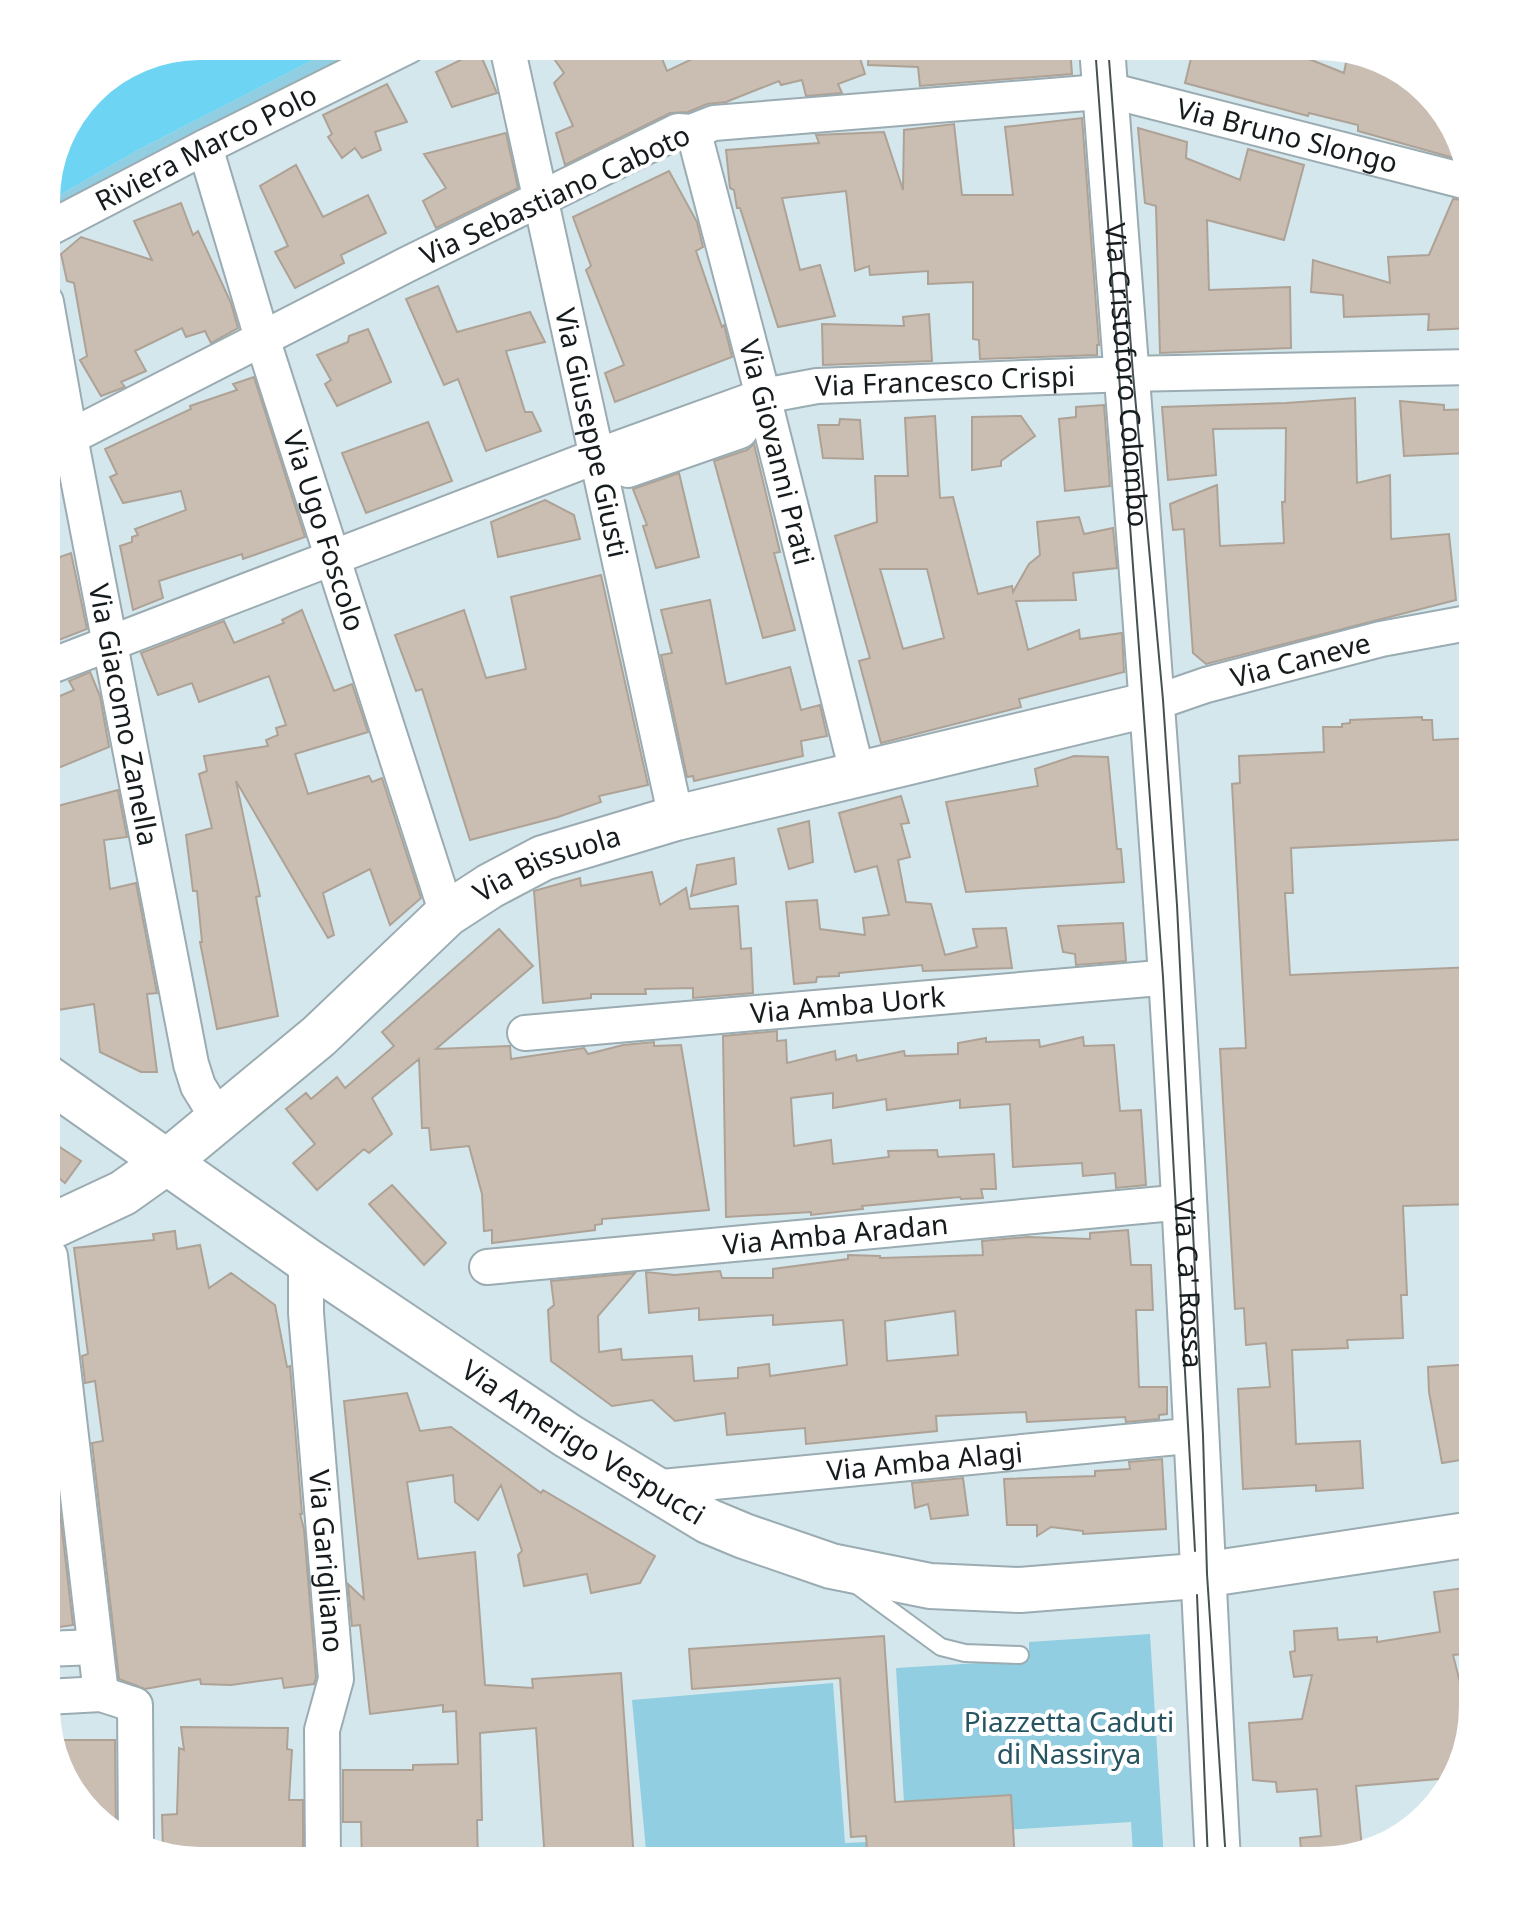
<svg xmlns="http://www.w3.org/2000/svg" width="1519" height="1907" font-family="'Noto Sans',sans-serif">
<style>
.green{fill:#92cee1}
.water{fill:#6dd5f3}
.building{fill:#cabeb2;stroke:#aea296;stroke-width:2;fill-rule:evenodd}
.lines{fill:none;stroke-linecap:round;stroke-linejoin:round}
.lane-casing{stroke:#9aacb2;stroke-width:20}
.street-casing{stroke:#9aacb2;stroke-width:38}
.secondary-casing{stroke:#9aacb2;stroke-width:48}
.lane{stroke:#fff;stroke-width:16}
.street{stroke:#fff;stroke-width:34}
.secondary{stroke:#fff;stroke-width:44}
.tram{stroke:#475154;stroke-width:2}
.labels{text-anchor:middle;stroke-width:8;stroke-linejoin:round;paint-order:stroke}
.street-label{font-size:28px;fill:#161c1e;stroke:#fff}
.park-label{font-size:28px;fill:#265461;stroke:#fff}
</style>
<rect width="100%" height="100%" fill="#d4e7ed"/>
<path class="green" d="M340,46H387L46,218V203L138,150Z
M1150,1634L1164,1861H1098V1856L1133,1854L1131,1822L906,1836L896,1668L1029,1660V1642Z
M833,1683L845,1843L867,1842L864,1861H647L632,1700Z"/>
<path class="water" d="M200,46H340L138,150L46,203V189L62,132L85,101L166,59Z"/>
<path class="building" d="M545,46H657L667,71L720,46H856L865,74L838,84L842,93L806,96L802,80L781,85L779,81L726,102L707,104L688,112L670,113L565,165L556,133L573,126L554,83L564,73Z
M869,46H1070L1072,74L920,86L918,67L868,65Z
M1194,46H1216L1250,56L1251,46H1306L1304,57L1344,73L1348,52L1396,66L1447,114L1461,160L1358,131V125L1309,113L1308,116L1185,83Z
M479,51L497,93L452,107L436,72Z
M387,84L407,122L375,132L381,150L362,158L355,148L342,158L328,137L332,134L323,115Z
M1082,118L1099,345H1097V355L980,359L979,340L973,339V282L928,284V271L870,275L869,266L855,271L846,191L782,198L800,270L820,265L835,316L778,327L740,208H737L734,190L730,188L726,150L819,143L816,135L884,132L903,190L904,130L954,124L962,195H1013L1005,127Z
M1138,128L1187,142L1186,158L1240,180L1248,149L1304,165L1284,240L1207,220L1209,290L1290,287L1291,348L1160,353L1156,206L1145,203Z
M506,133L518,188L436,228L423,201L446,188L424,154Z
M296,165L323,217L368,195L386,233L341,255L344,263L295,288L275,252L288,246L260,186Z
M669,171L697,222L703,247L696,251L722,327L724,325L732,357L615,402L605,373L624,365L586,270L591,266L573,217Z
M1453,199L1473,201V328L1428,330L1429,314L1344,317L1343,295L1311,292L1313,260L1390,283L1388,257L1429,255Z
M181,203L193,235L198,231L231,303L238,328L211,343L205,331L186,337L182,328L135,351L146,371L121,382L125,387L101,396L80,360L87,356L74,283L67,281L61,254L81,237L152,260L134,221Z
M438,286L457,332L530,312L545,342L506,351L525,412H532L541,431L486,451L458,379L444,385L406,299Z
M929,314L932,361L823,365L822,324L904,326L903,317Z
M368,329L391,382L337,406L325,384L331,380L317,355L348,342L349,336Z
M254,377L305,537L243,559L242,554L159,581L163,598L133,610L120,546L132,542V537L138,535L135,529L186,510L181,491L123,503L110,477L117,474L105,449L191,409L190,406L237,390L233,384Z
M1355,398L1357,483L1390,475L1391,539L1449,534L1456,600L1206,664L1193,653L1184,529L1173,530L1170,504L1217,485L1220,546L1284,543L1282,502H1285L1286,428L1213,429L1216,475L1168,480L1162,407L1286,403Z
M1400,401L1444,405V410L1473,409V432H1467L1469,453L1404,456Z
M1104,405L1110,486L1065,491L1059,419L1076,417V407Z
M935,416L940,498L953,497L978,594L1012,586L1013,592L1029,564L1040,555L1037,522L1079,517L1084,534L1113,528L1117,568L1073,573L1076,600L1016,601L1028,650L1079,630L1080,639L1122,633L1124,672L1019,699L1021,707L881,743L859,661L870,658L835,536L877,522L875,476H908L905,418ZM880,569H927L944,638L903,649Z
M1021,416L1035,436L1001,461V466L972,470V417Z
M840,419L860,420L863,459L823,458L818,425H839Z
M428,422L452,481L366,513L342,453Z
M754,444L780,552L774,553L795,630L763,638L714,461L747,450Z
M679,473L699,557L656,568L643,526L647,525L633,489Z
M545,500L574,515L580,539L498,557L491,522Z
M71,553L87,629L46,645V562Z
M601,575L648,785L599,796L601,802L558,817L470,840L422,689L416,691L395,635L464,610L486,678L526,669L511,597Z
M710,600L726,684L790,667L801,710L820,705L827,736L801,741L803,756L694,781L693,776L687,777L661,655L672,653L661,610Z
M302,610L334,691L352,684L368,732L295,754L308,794L369,776L372,782L382,778L421,898L390,925L370,869L323,893L334,935L328,938L236,781L260,896L256,897L278,1016L217,1029L200,942H202L197,891H193L186,835L212,828L199,774L207,771L204,756L268,746L266,740L278,735L276,728L286,725L269,676L199,702L192,683L158,695L141,653L224,621L234,643L284,623L282,620Z
M90,672L100,696L109,747L46,773V702L74,690L69,681Z
M1422,717V720H1432L1433,740L1473,738V839L1291,848L1293,893H1285L1290,975L1473,967V1204L1403,1206L1407,1295H1401L1403,1338L1347,1340L1348,1348L1292,1350L1296,1444L1360,1441L1363,1488L1316,1491V1485L1243,1489L1238,1389L1270,1387L1266,1343L1246,1345L1244,1308L1235,1309L1220,1049L1246,1048L1232,784L1240,783L1239,756L1324,752L1323,727H1342V724L1350,723V720Z
M1074,756L1108,757L1117,849H1121L1124,882L966,892L946,802L1038,786L1035,769Z
M118,790L127,837L104,840L110,889L136,883L157,993L147,994L157,1072H141L100,1052L94,1004L58,1010L55,996L46,998V915L50,913L46,886V809Z
M901,796L909,823L901,824L910,857L898,860L906,902L931,904L945,955L977,947L973,929L1006,928L1012,968L923,971L922,965L839,973V976L817,977L816,982L794,984L786,902L817,900L820,929L865,935L863,918L889,915L877,866L855,872L839,813Z
M809,821L813,862L789,869L778,829Z
M734,858L736,884L691,896L697,865Z
M652,872L660,905L686,888L690,909L738,906L741,949L751,948L753,993L693,998V988L645,989L646,994H591V998L543,1003L534,891L580,878L581,886Z
M1123,923L1126,961L1076,965L1075,954L1063,952L1058,926Z
M499,929L533,966L436,1049L510,1046L511,1059L584,1048L588,1054L623,1045L654,1042V1046L681,1045L709,1210L602,1219V1224L595,1225V1230L492,1243V1230L484,1231L482,1194L469,1146L431,1150L429,1128H422L419,1059L372,1098L392,1134L369,1153L364,1149L317,1190L293,1163L315,1144L286,1109L306,1093L311,1099L337,1077L345,1088L394,1046L382,1032Z
M777,1031V1041L786,1040L787,1063L835,1051L836,1060L856,1055L857,1061L904,1051L905,1056L958,1054V1043L986,1038V1042L1039,1040L1040,1047L1083,1037L1084,1046L1114,1045L1120,1111L1141,1110L1146,1185L1116,1188L1115,1173L1083,1176L1082,1163L1013,1167L1010,1104L960,1108V1100L887,1110L886,1099L833,1108V1093L791,1098L794,1146L831,1140L833,1164L889,1157L888,1151L937,1150L938,1157L994,1154L996,1189H981L983,1198L961,1199L960,1197L862,1206L863,1209L811,1215V1212L726,1217L723,1036Z
M46,1138L81,1161L65,1183L60,1179L46,1186Z
M392,1185L446,1243L424,1265L369,1204Z
M1128,1230L1131,1265H1151L1153,1310H1136L1139,1387H1167V1414L1159,1415V1419L1126,1422L1125,1417L1027,1422L1026,1412L936,1416L937,1431L806,1444L805,1428L727,1435L725,1413L675,1421L652,1400L612,1406L551,1361L548,1310L554,1305L551,1281L635,1273L598,1316L599,1352L621,1349L622,1360L692,1356L694,1381L738,1378V1368L769,1364L770,1376L847,1365L843,1320L773,1325V1315L699,1320V1308L649,1313L646,1272L675,1275L720,1271L722,1278H773V1269L848,1259V1255L880,1256V1258L983,1255L982,1241L1027,1237L1090,1239V1233ZM955,1311L958,1355L887,1361L885,1321Z
M175,1231L177,1249L200,1245L209,1288L231,1273L275,1305L287,1367L290,1366L302,1514H300L304,1529L316,1677L314,1684L284,1688L282,1678L231,1685L201,1684L200,1679L145,1689L119,1679L92,1443L103,1441L95,1381L85,1383L82,1356L88,1354L74,1248L154,1240L153,1234Z
M1473,1364V1458L1442,1463L1429,1392L1428,1367Z
M407,1393L420,1431L451,1427L541,1493L543,1490L655,1556L640,1583L591,1593L587,1574L524,1586L518,1555L522,1551L501,1485L478,1520L455,1502L453,1475L407,1482L418,1559L475,1552L485,1685L533,1688L532,1679L621,1673L634,1861H545L536,1728L480,1733L482,1820H477L478,1861H362L361,1822H343V1770H413V1765L458,1764L456,1711L443,1712V1705L370,1714L360,1625L352,1626L348,1584L364,1599L344,1401Z
M53,1451L73,1625L46,1629V1453Z
M1162,1459L1166,1529L1083,1534V1531L1051,1527L1037,1536V1525H1007L1004,1479L1095,1476V1471L1130,1469L1129,1462Z
M963,1478L968,1515L931,1519L928,1504L915,1508L912,1483Z
M1473,1587V1653L1453,1655L1466,1706L1473,1705V1708L1458,1765L1449,1766L1450,1778L1356,1786L1362,1848L1320,1861H1302L1300,1838L1321,1836L1317,1789L1277,1792L1276,1782L1253,1780L1249,1723L1302,1719L1312,1675L1294,1677L1290,1652L1295,1651L1294,1631L1337,1628L1338,1640L1377,1637V1642L1440,1632L1434,1592Z
M884,1636L895,1802L1011,1795L1015,1861H868L866,1836L851,1837L840,1678L692,1689L689,1649Z
M181,1727L288,1728L287,1749L292,1750L289,1800H303V1861H199L163,1852L162,1815L177,1814L179,1748L184,1750Z
M56,1740H115L116,1831L72,1793Z"/>
<g class="lines">
<defs>
<path id="lane" d="M855,1584L941,1647L965,1653L1020,1655"/>
<g id="street">
<path id="s1" d="M507,46L676,818"/>
<path id="s2" d="M691,132L695,137L763,396L858,776"/>
<path id="s3" d="M205,147L262,338L447,914"/>
<path id="s4" d="M46,230L205,147L408,46"/>
<path id="s5" d="M46,302L70,437L191,1064L198,1086L219,1120"/>
<path id="s6" d="M46,446L70,437L406,265L678,131L691,132L714,123L1112,91L1468,182"/>
<path d="M597,456L628,470L740,431L763,396"/>
<path id="s7" d="M46,668L597,456L763,396L817,386L1127,374L1473,367"/>
<path id="s8" d="M1151,704L1206,685L1381,639L1473,622"/>
<path id="s9" d="M525,1033L1171,977"/>
<path d="M50,1256L101,1694"/>
<path id="s10" d="M306,1260V1313L336,1679L322,1730L323,1861"/>
<path id="s11" d="M487,1267L1184,1202"/>
<path id="s12" d="M652,1488L1198,1435"/>
<path d="M46,1649L95,1647"/>
<path d="M46,1697L101,1694L135,1705L136,1846"/>
</g>
<g id="secondary">
<path id="s13" d="M1102,46C1124,356 1151,666 1171,976C1190,1271 1202,1566 1218,1861"/>
<path id="s14" d="M46,1077L306,1260L568,1436L708,1521L744,1536L831,1566L930,1586L1020,1590L1196,1576L1473,1534"/>
<path id="s15" d="M46,1229L123,1193L168,1161L319,1036L447,914L490,886L543,858L676,818L1151,704"/>
</g>
</defs>
<use href="#lane" class="lane-casing"/>
<use href="#street" class="street-casing"/>
<use href="#secondary" class="secondary-casing"/>
<use href="#lane" class="lane"/>
<use href="#street" class="street"/>
<use href="#secondary" class="secondary"/>
<path class="tram" d="M1095,46L1163,977L1195,1551
M1108,46L1133,374L1163,700L1177,905L1203,1435L1207,1574L1226,1861
M1197,1595L1208,1861"/>
</g>
<g class="labels">
<g class="street-label">
<text dy="10" stroke="none"><textPath href="#s6" startOffset="1324">Via Bruno Slongo</textPath></text>
<text dy="10" stroke="none"><textPath href="#s4" startOffset="180">Riviera Marco Polo</textPath></text>
<text transform="translate(555 195) rotate(-25)" y="10">Via Sebastiano Caboto</text>
<text dy="10" stroke="none"><textPath href="#s13" startOffset="330">Via Cristoforo Colombo</textPath></text>
<text dy="10" stroke="none"><textPath href="#s7" startOffset="950">Via Francesco Crispi</textPath></text>
<text dy="10" stroke="none"><textPath href="#s1" startOffset="396">Via Giuseppe Giusti</textPath></text>
<text dy="10" stroke="none"><textPath href="#s2" startOffset="332">Via Giovanni Prati</textPath></text>
<text dy="10" stroke="none"><textPath href="#s3" startOffset="402">Via Ugo Foscolo</textPath></text>
<text dy="10" stroke="none"><textPath href="#s8" startOffset="156">Via Caneve</textPath></text>
<text dy="10" stroke="none"><textPath href="#s5" startOffset="420">Via Giacomo Zanella</textPath></text>
<text dy="10" stroke="none"><textPath href="#s15" startOffset="626">Via Bissuola</textPath></text>
<text dy="10" stroke="none"><textPath href="#s9" startOffset="324">Via Amba Uork</textPath></text>
<text dy="10" stroke="none"><textPath href="#s11" startOffset="350">Via Amba Aradan</textPath></text>
<text dy="10" stroke="none"><textPath href="#s13" startOffset="1240">Via Ca' Rossa</textPath></text>
<text dy="10" stroke="none"><textPath href="#s14" startOffset="650">Via Amerigo Vespucci</textPath></text>
<text dy="10" stroke="none"><textPath href="#s12" startOffset="274">Via Amba Alagi</textPath></text>
<text dy="10" stroke="none"><textPath href="#s10" startOffset="302">Via Garigliano</textPath></text>
</g>
<g class="park-label">
<text x="1069" y="1732">Piazzetta Caduti<tspan x="1069" dy="32">di Nassirya</tspan></text>
</g>
</g>
<path d="M0 0H1519V1907H0ZM200 60H1319A140 140 0 0 1 1459 200V1707A140 140 0 0 1 1319 1847H200A140 140 0 0 1 60 1707V200A140 140 0 0 1 200 60Z" fill="#fff" fill-rule="evenodd"/>
</svg>
